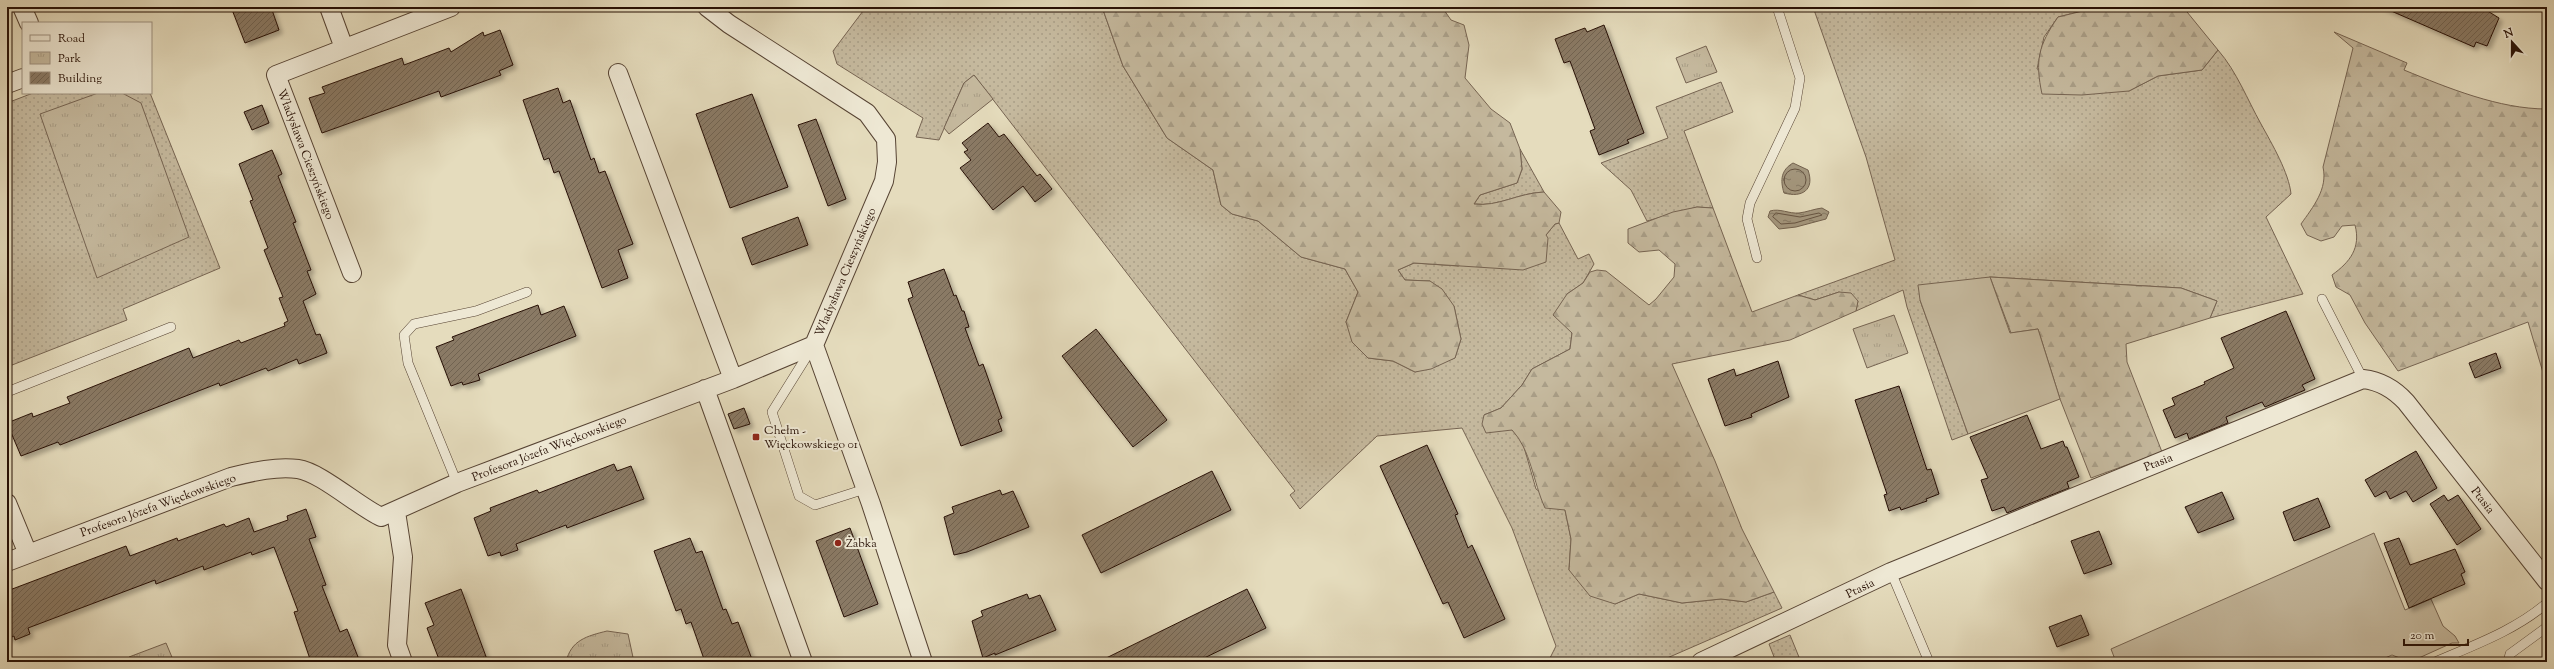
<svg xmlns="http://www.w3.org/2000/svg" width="2554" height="669" font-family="'Sorts Mill Goudy',serif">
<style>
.grass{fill:url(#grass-dots);stroke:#766452}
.forest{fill:url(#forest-firs);stroke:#766452}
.park{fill:url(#park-tufts);stroke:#766452}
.garden{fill:#c5b99e;stroke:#766452}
.water{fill:url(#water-ripples);stroke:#72614e}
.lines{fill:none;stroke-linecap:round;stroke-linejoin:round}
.shore{stroke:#665442;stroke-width:1}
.building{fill:url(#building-hatch);stroke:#271005;filter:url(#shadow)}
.lane-casing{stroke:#564333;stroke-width:10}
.street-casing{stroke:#564333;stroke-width:20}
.lane{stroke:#eee8d4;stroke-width:9}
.street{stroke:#eee8d4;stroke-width:18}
.poi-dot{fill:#8f2418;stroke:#eee8d4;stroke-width:1.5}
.labels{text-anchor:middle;stroke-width:4;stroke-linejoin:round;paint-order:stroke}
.street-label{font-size:12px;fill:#271005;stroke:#eee8d4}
.poi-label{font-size:12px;fill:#271005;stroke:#eee8d4;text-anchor:start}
</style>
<defs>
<pattern id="grass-dots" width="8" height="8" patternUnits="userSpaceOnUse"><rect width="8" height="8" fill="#c5b99e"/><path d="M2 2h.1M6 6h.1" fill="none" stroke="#a99e87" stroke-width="1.8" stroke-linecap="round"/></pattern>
<pattern id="forest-firs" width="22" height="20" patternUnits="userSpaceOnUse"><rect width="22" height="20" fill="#c5b99e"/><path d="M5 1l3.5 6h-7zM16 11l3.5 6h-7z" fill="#a99e87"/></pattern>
<pattern id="park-tufts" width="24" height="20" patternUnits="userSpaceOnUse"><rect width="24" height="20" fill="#c5b99e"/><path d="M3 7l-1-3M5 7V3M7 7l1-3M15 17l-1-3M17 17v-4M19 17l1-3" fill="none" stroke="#a99e87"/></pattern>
<pattern id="water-ripples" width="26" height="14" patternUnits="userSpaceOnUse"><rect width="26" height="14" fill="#a4977e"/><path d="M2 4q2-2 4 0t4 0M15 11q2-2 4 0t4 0" fill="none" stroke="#867a65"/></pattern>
<pattern id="building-hatch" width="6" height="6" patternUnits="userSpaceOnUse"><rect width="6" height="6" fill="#8a7a65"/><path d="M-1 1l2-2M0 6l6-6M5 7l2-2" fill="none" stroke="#716351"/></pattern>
<filter id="shadow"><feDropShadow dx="3.5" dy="3.5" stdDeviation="2" flood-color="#0004"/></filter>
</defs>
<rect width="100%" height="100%" fill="#e5dcbd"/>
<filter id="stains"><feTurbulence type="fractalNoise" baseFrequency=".005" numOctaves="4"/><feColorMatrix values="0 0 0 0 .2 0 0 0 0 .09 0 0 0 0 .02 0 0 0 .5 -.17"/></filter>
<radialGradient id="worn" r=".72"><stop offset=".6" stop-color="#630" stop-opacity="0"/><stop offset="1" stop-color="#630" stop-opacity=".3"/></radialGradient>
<path class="grass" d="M866,7H1102L1123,66L1167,138L1213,170L1221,205L1232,214L1258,221L1301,257L1345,269L1358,292L1346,322L1368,358L1393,361L1415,372L1455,358L1461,339L1454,306L1430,281L1405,280L1398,270L1414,263L1458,266L1546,235L1555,224L1559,223L1578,259L1589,254L1594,264L1583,283L1567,294L1572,333L1570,349L1532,369L1522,385L1501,408L1484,415L1512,430L1522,440L1536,489L1565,510L1571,539L1569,570L1615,604L1639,594L1682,603L1721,599L1746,602L1774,592L1782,608L1658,662H1548L1556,646L1512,528L1462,428L1377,436L1300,509L1290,495L1295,491L974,75L964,83L939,140L916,137L923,118L837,64L833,51Z
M1813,7H2099L2058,17L2044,37L2037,69L2129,91L2158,76L2202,70L2218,50C2237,72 2247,99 2261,124C2272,144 2289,173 2291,194L2266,217L2303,294L2210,318L2217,301L2181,288L1990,277L1920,300L1968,434L1952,440L1907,307L1903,290L1856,311L1858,301L1839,292L1815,300L1798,295L1895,260L1866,157Z
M1721,82L1733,112L1684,131L1713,208L1697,207L1647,221L1631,190L1601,163L1668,138L1656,107Z
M33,93H150L220,268L123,309L127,320L7,367V103Z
M1520,149L1544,192C1517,193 1500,207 1474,204L1480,195L1517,183L1522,169Z
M1790,635L1801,662H1776L1769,644Z"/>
<path class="forest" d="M1102,7H1442L1451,20L1464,25L1469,45L1465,78L1491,109L1510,123L1520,149L1522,169L1517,183L1480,195L1474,204C1498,207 1518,193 1544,192L1561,212L1559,223L1555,224L1546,235L1548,238L1546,262L1523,270L1414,263L1398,270L1405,280L1430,281L1442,289L1454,306L1461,339L1455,358L1431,369L1415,372L1393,361L1368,358L1352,342L1346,322L1358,292L1345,269L1301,257L1258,221L1232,214L1221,205L1213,170L1167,138L1123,66Z
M2099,7H2183L2218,50L2202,70L2158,76L2129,91L2082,95L2042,94C2035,61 2038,46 2058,17Z
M2334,32L2407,63L2404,70C2448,88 2499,109 2547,109V386L2528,322L2398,371L2365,323L2350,295L2336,287L2332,275C2350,262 2361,248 2355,225L2342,226L2334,237L2321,241L2307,235L2301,224C2313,207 2328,189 2323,167L2353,48Z
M1697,207L1713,208L1752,312L1798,295L1815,300L1839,292L1851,293L1858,301L1856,311L1790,340L1672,364L1715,461L1742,529L1774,592L1746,602L1721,599L1682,603L1639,594L1615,604L1590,596L1569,570L1571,539L1565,510L1545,508C1533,482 1531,450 1512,430L1486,433L1482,424L1484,415L1501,408L1522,385L1532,369L1570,349L1572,333L1553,315L1567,294L1583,283L1590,272L1597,270L1606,271L1649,305L1656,299L1674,277L1675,264L1659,250L1639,252L1628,243V229L1673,212Z
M1990,277L2181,288L2217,301L2210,318L2126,344L2127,362L2162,452L2091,478L2060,399L2038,329L2011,333Z"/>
<path class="park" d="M1706,46L1717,72L1686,83L1676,58Z
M974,75L993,99L949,134L944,128L964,83Z
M98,93H122L141,103L189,237L97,278L40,114Z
M1894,315L1908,353L1867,368L1853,329Z
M607,631L628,634L634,662H566C571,640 587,636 607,631Z
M166,643L174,662H131L129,657Z"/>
<path class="garden" d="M1990,277L2010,333L2038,329L2060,399L1968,434L1920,300L1918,285Z
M2374,533L2405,610L2431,599L2443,626L2455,636L2459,643H2452L2410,662L2392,655L2376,662H2116L2111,649Z"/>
<path class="water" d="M1793,163L1808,170C1815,190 1802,198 1784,193C1780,180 1781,170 1793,163Z
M1822,208L1829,212L1826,219L1796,227L1779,229L1768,217L1770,211C1780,208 1789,214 1799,213C1807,212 1814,209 1822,208Z"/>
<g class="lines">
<path class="shore" d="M1784 180a11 11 0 1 1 22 0a11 11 0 1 1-22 0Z
M1776,213L1800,217L1819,213L1822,215L1795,223L1781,224L1773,217Z"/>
</g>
<path class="building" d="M231,7H271L279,30L245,43Z
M2382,7H2481L2499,18L2487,46L2476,42L2474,47Z
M1604,25L1644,133L1627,140L1629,143L1599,155L1590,131L1595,129L1570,61L1564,63L1555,39L1585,28L1587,32Z
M500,30L513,65L499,71L501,75L441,97L439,91L322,133L309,98L325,93L322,87L402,58L404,65L449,48L451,52L483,32L484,36Z
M558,88L563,103L570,100L591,160L594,158L599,173L605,171L633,244L618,250L628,278L602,288L559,171L554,173L549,158L544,160L523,100Z
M752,94L788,187L730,208L696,114Z
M262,105L269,123L252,130L244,112Z
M816,119L846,199L828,206L798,125Z
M988,123L999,137L1004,134L1037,176L1040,174L1052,189L1035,202L1023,186L993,210L960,168L971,160L964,152L968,150L962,143Z
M272,150L282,174L278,176L296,222L293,223L311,270L307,271L316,294L303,301L316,335L320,334L327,353L299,364L297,359L268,371L266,368L220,386L219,383L60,445L58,442L21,456L7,423L32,413L33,417L70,403L67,397L189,348L193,358L239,340L241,343L285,326L284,323L288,321L279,298L283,297L264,250L268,248L250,201L253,200L239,164Z
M798,217L808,245L752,265L742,238Z
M944,269L954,296L956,295L962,311H964L969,327L965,328L979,366L983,364L1002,418L998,420L1002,431L961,446L908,299L913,297L908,282Z
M538,305L541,315L564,306L576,336L478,374L480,380L463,385L462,382L451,386L436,347L454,340L452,337Z
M2286,311L2315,379L2302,385L2305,390L2265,407L2262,402L2226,417L2228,423L2189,439L2187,433L2175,438L2163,410L2175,405L2172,398L2205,384L2204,382L2234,368L2221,338Z
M1096,329L1167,420L1133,447L1062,356Z
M2496,353L2501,368L2475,378L2469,363Z
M1778,361L1789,397L1751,414L1752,417L1725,426L1708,379L1734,369L1736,376Z
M1899,386L1927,470L1931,469L1939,494L1926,499L1927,501L1901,510L1900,507L1889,511L1884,495L1887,494L1855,400Z
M744,408L750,424L734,429L728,414Z
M2027,415L2041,449L2063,441L2065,447H2067L2079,477L2067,482L2069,488L2026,505L2007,513L2004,507L1992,511L1981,480L1988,478L1970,437Z
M1427,445L1458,514L1455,515L1468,548L1472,545L1505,619L1464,638L1448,602L1443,604L1380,466Z
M2416,451L2437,488L2413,502L2406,491L2390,499L2386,491L2375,497L2365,480Z
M614,464L617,471L631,466L644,499L567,528L566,525L516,544L518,550L501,556L500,552L488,556L474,518L491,511L490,508L537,490L539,493Z
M1212,471L1231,510L1101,573L1082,535Z
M1000,490L1002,495L1013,491L1029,527L967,552L954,555L944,517L954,513L952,507Z
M2222,492L2234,519L2198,533L2185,507Z
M2444,495L2448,501L2458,495L2481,529L2457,545L2430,504Z
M2318,498L2330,527L2294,541L2283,512Z
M306,509L316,537L309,539L326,585L322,586L340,632L347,629L358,657L344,662H311L294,612L298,611L274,547L252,555L251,552L204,570L203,566L156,584L155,580L28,628L30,634L15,640L14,636L7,639V591L126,546L130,556L177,538L178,541L224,524L226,527L249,518L254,532L288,520L287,516Z
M850,528L878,604L844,617L816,541Z
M2099,531L2112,564L2084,574L2071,541Z
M690,538L696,553L702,551L723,610L726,609L732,624L738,622L753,662H705L691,622L686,624L681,609L676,611L654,551Z
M2399,538L2410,565L2455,549L2465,572L2461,574L2465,584L2409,608L2384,543Z
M461,589L488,662H440L427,628L434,625L425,603Z
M1247,589L1266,628L1196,662H1098Z
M1027,594L1029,599L1040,595L1056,630L995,655V653L983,658L972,621L983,616L981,611Z
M2081,615L2089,635L2057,647L2049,627Z"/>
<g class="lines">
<defs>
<path id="lane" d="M1757,258L1747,219L1750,203L1795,108L1800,78L1777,7
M2322,299L2363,379
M812,348L772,412L799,496L815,505L865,489
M7,392L171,327
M457,483L408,363L404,335L414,324L476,311L527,292
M1891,572L1929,662
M2435,662C2474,645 2514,631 2547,603
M2508,662L2510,654L2547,627"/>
<path id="street" d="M22,7L29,23
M329,7L344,48
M707,7L729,24L867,113L886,139L887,162L884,181L814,345L871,504L923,662
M618,73L733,379
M7,84L23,78
M352,273L276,75L451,7
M705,389L803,662
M7,503L28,554
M396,512L403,557L397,645L403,662
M7,562L231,477C252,472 276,466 298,469C320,472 358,506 381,517L457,483L733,379L814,345
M1701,662L1891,572L2363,379C2381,381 2394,389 2406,402L2547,581"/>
</defs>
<use href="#lane" class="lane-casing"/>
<use href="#street" class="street-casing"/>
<use href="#lane" class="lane"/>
<use href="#street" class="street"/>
</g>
<g class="poi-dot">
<rect x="752" y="433" width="8" height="8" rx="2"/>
<circle cx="838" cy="543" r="4"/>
</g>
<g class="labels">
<g class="street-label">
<text transform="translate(306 154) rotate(69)" y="4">Władysława Cieszyńskiego</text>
<text transform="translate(845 272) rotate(-67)" y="4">Władysława Cieszyńskiego</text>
<text transform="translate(549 448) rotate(-21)" y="4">Profesora Józefa Więckowskiego</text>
<text transform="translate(2158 462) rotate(-22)" y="4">Ptasia</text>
<text transform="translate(2483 500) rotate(52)" y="4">Ptasia</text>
<text transform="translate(158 505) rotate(-20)" y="4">Profesora Józefa Więckowskiego</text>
<text transform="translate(1860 588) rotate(-26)" y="4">Ptasia</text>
</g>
<g class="poi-label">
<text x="764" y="434">Chełm -<tspan x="764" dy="14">Więckowskiego 01</tspan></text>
<text x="846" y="547">Żabka</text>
</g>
</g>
<rect width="2554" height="669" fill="none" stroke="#e5dcbd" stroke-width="24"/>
<rect x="8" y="8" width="2538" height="653" fill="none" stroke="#271005" stroke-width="2"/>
<rect x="12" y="12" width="2530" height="645" fill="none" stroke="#271005"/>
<rect x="22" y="22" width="130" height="72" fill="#eee8d4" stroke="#9e9281"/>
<rect x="30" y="35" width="20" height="6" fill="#eee8d4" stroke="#9e9281"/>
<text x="58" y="42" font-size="12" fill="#271005">Road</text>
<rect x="30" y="52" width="20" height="12" fill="url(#park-tufts)" stroke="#9e9281"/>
<text x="58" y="62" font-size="12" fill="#271005">Park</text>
<rect x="30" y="72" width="20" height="12" fill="url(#building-hatch)" stroke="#9e9281"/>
<text x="58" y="82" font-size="12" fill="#271005">Building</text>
<g transform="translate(2512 42) rotate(339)" stroke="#eee8d4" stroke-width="3" paint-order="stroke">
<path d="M0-3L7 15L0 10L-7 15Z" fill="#271005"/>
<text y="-6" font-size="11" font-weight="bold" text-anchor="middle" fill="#271005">N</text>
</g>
<path d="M2404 639v6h64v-6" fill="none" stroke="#271005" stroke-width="2"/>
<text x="2410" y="639" font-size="12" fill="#271005" stroke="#eee8d4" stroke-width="3" paint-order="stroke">20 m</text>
<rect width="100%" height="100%" filter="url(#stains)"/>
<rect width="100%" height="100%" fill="url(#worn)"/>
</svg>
